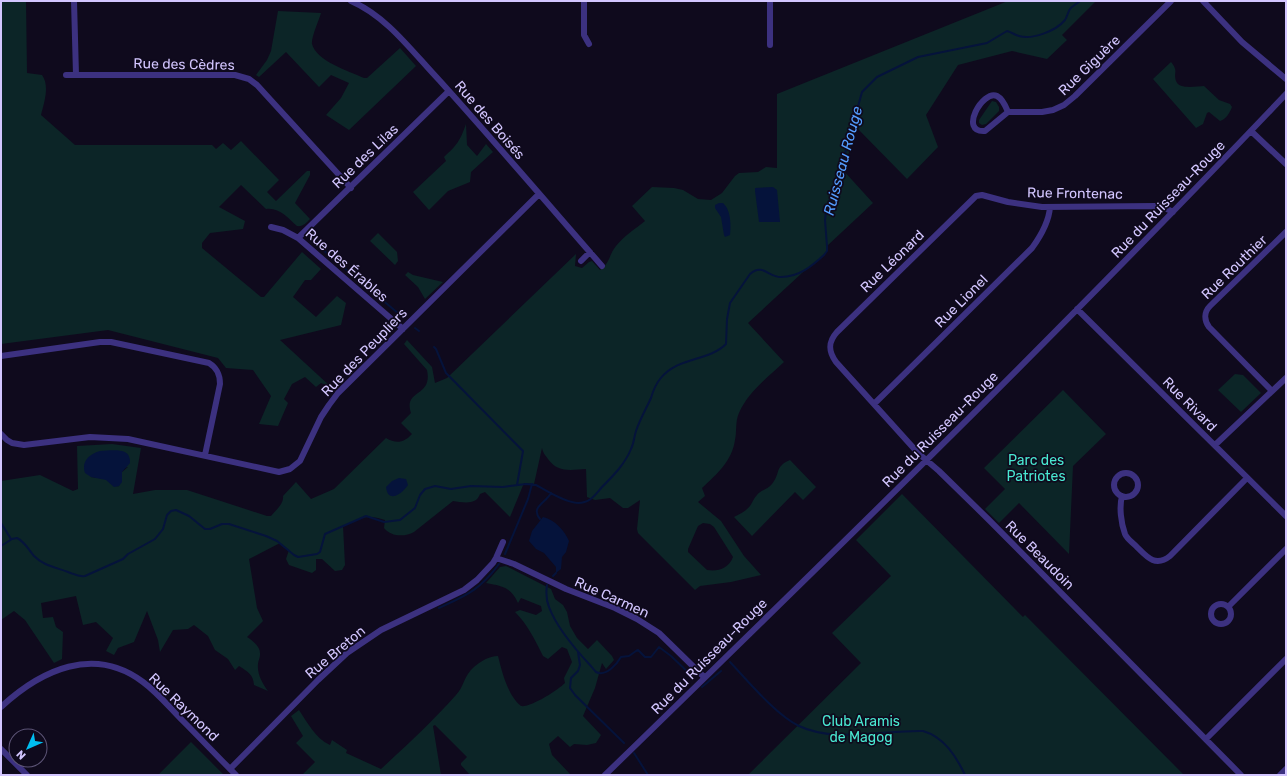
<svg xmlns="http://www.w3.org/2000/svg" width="1287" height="776" font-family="Rubik,sans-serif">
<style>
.green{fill:#0c2527;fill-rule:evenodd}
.water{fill:#05133b}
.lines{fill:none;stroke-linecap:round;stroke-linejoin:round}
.stream{stroke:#05133b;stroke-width:2}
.minor{stroke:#3c3180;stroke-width:6}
.labels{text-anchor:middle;stroke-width:3.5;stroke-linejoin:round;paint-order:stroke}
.street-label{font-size:14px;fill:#d3c6ff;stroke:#0f0a1d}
.park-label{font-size:14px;fill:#49e8d1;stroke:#0f0a1d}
.water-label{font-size:15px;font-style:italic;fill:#549dff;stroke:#0f0a1d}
</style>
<rect width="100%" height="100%" fill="#0f0a1d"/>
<path class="green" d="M1,1H26L27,73L42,75C50,86 44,103 41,115L75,145H212L216,149L223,143L231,150L241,141L279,180L267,192L276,201L307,171H310V175L295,203L310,219C306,223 303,227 297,226C288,218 279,207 266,209L241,185L219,207L245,221L243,229L210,233L202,243V248L261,297H264L302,252L321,269L311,280H305L293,297L316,317L337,296L346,303L341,325L280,340L331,387L321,383L316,387L305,377L292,384L284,399L288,403L278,426L259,424L271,396L253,370L226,368L218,358L108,330L1,344Z
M1008,1H1096L1062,35L1067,40L1047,59L1012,51L958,65L926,115L938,147L907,179L857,128L843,170L873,203L827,246V251L824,255L802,273L748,323L784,362C768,377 748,392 739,413C735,421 737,432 735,440C732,461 717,474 702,488L705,496L698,502L721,521L744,556L761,575L731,582L700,586L695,590L638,533L637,529L640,500L628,508H623L610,498L595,500L587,497L586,469C570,470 558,473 548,459C545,455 543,453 542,448L534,484L524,483L510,517L485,492L480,494C476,506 462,502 453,501L414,532C405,537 391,537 384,528L385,520C366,513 360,519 343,526L345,565L342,570L335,571L322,559H316V570L312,573L289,565L286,559L289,550L280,543L249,559L257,608L263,621L247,637C253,641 261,647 260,655C260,658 258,661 258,664C257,674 262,683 268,691L254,685C253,674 248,672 239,666L235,670L228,659L215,650L208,636L194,625L188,629L173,630L160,652L158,640L147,611L134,642L118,648L114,655L106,651L113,638L96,622L83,625L76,596L41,603L43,618L53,617L56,627L63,632L62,659L54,663L25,620L14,611L1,620V481L40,475L73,491L78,489L77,446L112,444L141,448L133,494L155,490H187L267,516H271C276,510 284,504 283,496L296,482L311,499L334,489L386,438C396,444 404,443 412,434L401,423L411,413C403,389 433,398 427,370L404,344L407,340L432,367L435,383L447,378L576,254L575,266L582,268L589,262L592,261L600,270C611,262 608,256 616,246C624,236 635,229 645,221L632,206L652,187L674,188L683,190L698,199L711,200L722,193L735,176L739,173L758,172L766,167L777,168V94ZM128,467L122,472L119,486C112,488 111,481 105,479C100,478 96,478 91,477ZM703,523L710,524L714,527L733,557C729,568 718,572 707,570L688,552V549L698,526Z
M278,11L321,13C319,20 311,38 312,44C316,61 349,71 364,78H367L400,48L416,66L349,130L326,115L341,98L349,83L331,75L319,87L286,52L259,77L256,75L267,60L271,51Z
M1171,62C1179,72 1173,72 1176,81C1179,90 1197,86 1204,86L1219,100L1230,104L1232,107C1230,113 1225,120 1220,121L1209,112L1207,113L1203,124L1196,128L1153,79Z
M992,101L996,102L999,107V111L986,124L982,125L979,123V120Z
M466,124L467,145L477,156L486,144L493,152L471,172L470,182L448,191L429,210L413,192L446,161L444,157C457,145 460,141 466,124Z
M378,233L397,252L398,261L395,265L370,241Z
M408,272L413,275L443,282L425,299L418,287L405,275Z
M1235,374L1243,375L1261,393L1241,412L1218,390Z
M1063,390L1106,434L1073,466L1069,554L1019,503L999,523L985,509L1005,489L984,468Z
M790,460L816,487L803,500L795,492L752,536L734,517C740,514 746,511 750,506C752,503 754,498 757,495C761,490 768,489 772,484C781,473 774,467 790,460Z
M902,494L1023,617L1025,615L1184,775H748L861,663L832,633L891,576L856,540Z
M506,566L551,589L555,599L563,605L567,612L570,626L577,638L588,649L597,640L612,656L614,660L606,669L602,663L595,688L583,716L601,735L596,743L587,745L574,744L570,747L558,736L549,744L552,755L571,775H470L461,765V763L467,757L435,725L433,726L441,775H302L315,762L296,743L303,736L291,716L299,710C307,722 316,739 330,745L332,740L347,750L346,753L381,769C407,745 433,721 456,695C464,687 464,675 474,667C481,661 489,656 498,656C502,672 508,696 521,706C530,708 558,690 565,683L564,678L572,662L567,649L562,647L548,659L543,656C535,640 528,625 515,612L520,610L536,615L542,611L541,606L521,598L518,603C511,587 502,586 486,583L500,567Z
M191,742L224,775H158Z"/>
<path class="water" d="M773,187L777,190L780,222H759L755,191V188Z
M719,203H723C731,210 731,225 730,235L725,237L724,235L721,217L715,208V205Z
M100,451C111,451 131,446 130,463L122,472V482L119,486L114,487L106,480L91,477L85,473C81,462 89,454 100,451Z
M399,478L406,479L408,485C402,494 388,504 386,487L392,481Z
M543,517C554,519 565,531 569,541L566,552L562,557L561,569L556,573V567L544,553L536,549L529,541L532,531Z"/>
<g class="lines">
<path class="stream" d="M316,244L399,314L405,317
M415,328L419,331
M434,347L436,349L446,373L523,451L517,485
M540,519C530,507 546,503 551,493
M1,523L11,539
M1,546L12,539L17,538C25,542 28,549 34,556C44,566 55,567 68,572C74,574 78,577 85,576L123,559L128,554L155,539L163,529L167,515L171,511L176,510L189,516L205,529H210L222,524H229L266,536L277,541L294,555L298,557L317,554L320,552L325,534L366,516L384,522L400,520L415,508L420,495L425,489L435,486L451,489L471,486L503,487L526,484L536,485C547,491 566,503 578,503C590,503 595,495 602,487C613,476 625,464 631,449C634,443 634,437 636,431C640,419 646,409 651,398C653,391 656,384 660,379C678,356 708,362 726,344L727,319L730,303L750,274C763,263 768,277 781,277C799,277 812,266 824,255L827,251V246L825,220L826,212L844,157L862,92L877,77L918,57L987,43L1007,31C1011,32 1015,35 1019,36C1032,40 1056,31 1065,20C1067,17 1068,12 1070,9C1072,6 1077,4 1080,1
M505,554L528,499L532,484
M553,576L556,573
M547,585C546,592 546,600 549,607C556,626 576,650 590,665C592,667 594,670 596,672C606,677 617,664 621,657L629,656L636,651L638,650L645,657H651L659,647L671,656L692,676
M439,608C467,595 480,590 499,564
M578,652L580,665L578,671L571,678L570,688L575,695L624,743
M730,662C748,681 776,715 799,726C834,743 884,730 923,731C944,737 956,756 965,775
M702,687L721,671
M634,753L648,775"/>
<path class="minor" d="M74,1L76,75
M351,1C388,17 413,53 440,81C495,142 548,204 602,266
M584,1V35L589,44
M770,1V45
M1203,1L1242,42L1286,79
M66,75H235L249,79L257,85L351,188
M1008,112C1006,107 1003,99 997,96C983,89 958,133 985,131L1008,112H1042L1053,110L1064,105L1075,96L1171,1
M1251,131L1286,164
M1173,212L1163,207L1156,206L1042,207L1008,202L982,195L976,196L837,332C828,342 828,351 836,362L918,453L939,471L988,519L1241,775
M271,227L283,230L298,238L403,329
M298,238L449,91
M581,261L590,252
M1077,309L1286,516
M1,356L100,342H111L209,363C217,368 220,374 220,384L205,455
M1272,391L1209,327C1204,320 1204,312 1210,306L1286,232
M874,404L1032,248C1040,237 1049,221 1050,207
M1,434L7,440L12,443L24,445L90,437L128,439L279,472L290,469L300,461L321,417L329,405L338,393L539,194
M1215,445L1286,378
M1114 485a12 12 0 1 1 24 0a12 12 0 1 1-24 0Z
M1122,496C1119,507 1121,523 1125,534C1127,539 1132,542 1136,546C1146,556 1155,568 1170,556L1247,478
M496,558L514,564L566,589L615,608L637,619L659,633L704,677
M1211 614a10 10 0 1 1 20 0a10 10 0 1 1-20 0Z
M1228,607L1286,549
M1,707C41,670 94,645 143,682C158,693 170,708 183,721C201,739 218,757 236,775
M1206,739L1286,659
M1,749L27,775
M230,769L318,680L347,653L381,630L464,590L477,580L493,563L496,558L503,542
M605,775C835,551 1065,327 1286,94
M1280,775L1286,769"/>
</g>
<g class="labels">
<g class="street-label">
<text transform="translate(184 64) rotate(1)" y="5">Rue des Cèdres</text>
<text transform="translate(1089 65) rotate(-44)" y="5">Rue Giguère</text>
<text transform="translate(490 120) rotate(49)" y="5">Rue des Boisés</text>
<text transform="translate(365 156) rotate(-44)" y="5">Rue des Lilas</text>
<text transform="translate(1075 193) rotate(1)" y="5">Rue Frontenac</text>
<text transform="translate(1168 199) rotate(-46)" y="5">Rue du Ruisseau-Rouge</text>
<text transform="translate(892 261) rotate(-44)" y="5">Rue Léonard</text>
<text transform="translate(347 265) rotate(41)" y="5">Rue des Érables</text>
<text transform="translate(1234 267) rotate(-44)" y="5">Rue Routhier</text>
<text transform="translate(961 301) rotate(-45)" y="5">Rue Lionel</text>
<text transform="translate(364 352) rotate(-46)" y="5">Rue des Peupliers</text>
<text transform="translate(1190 404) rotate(45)" y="5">Rue Rivard</text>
<text transform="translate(940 429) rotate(-45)" y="5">Rue du Ruisseau-Rouge</text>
<text transform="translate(1040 555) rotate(45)" y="5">Rue Beaudoin</text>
<text transform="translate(612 597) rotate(24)" y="5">Rue Carmen</text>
<text transform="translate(335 652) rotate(-40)" y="5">Rue Breton</text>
<text transform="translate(709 656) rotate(-45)" y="5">Rue du Ruisseau-Rouge</text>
<text transform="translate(184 707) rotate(44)" y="5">Rue Raymond</text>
</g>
<g class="park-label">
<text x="1036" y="465">Parc des<tspan x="1036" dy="16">Patriotes</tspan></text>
<text x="861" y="726">Club Aramis<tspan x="861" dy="16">de Magog</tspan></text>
</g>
<g class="water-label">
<text transform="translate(843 161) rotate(-75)" y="5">Ruisseau Rouge</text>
</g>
</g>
<rect width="1287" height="776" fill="none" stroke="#d3c6ff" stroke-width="4"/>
<g transform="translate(28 748) rotate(225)"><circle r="19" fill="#0f0a1d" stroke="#5d5577"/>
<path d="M0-3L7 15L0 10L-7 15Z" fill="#00bef1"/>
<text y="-6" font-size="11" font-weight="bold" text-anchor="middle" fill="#d3c6ff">N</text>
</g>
</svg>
